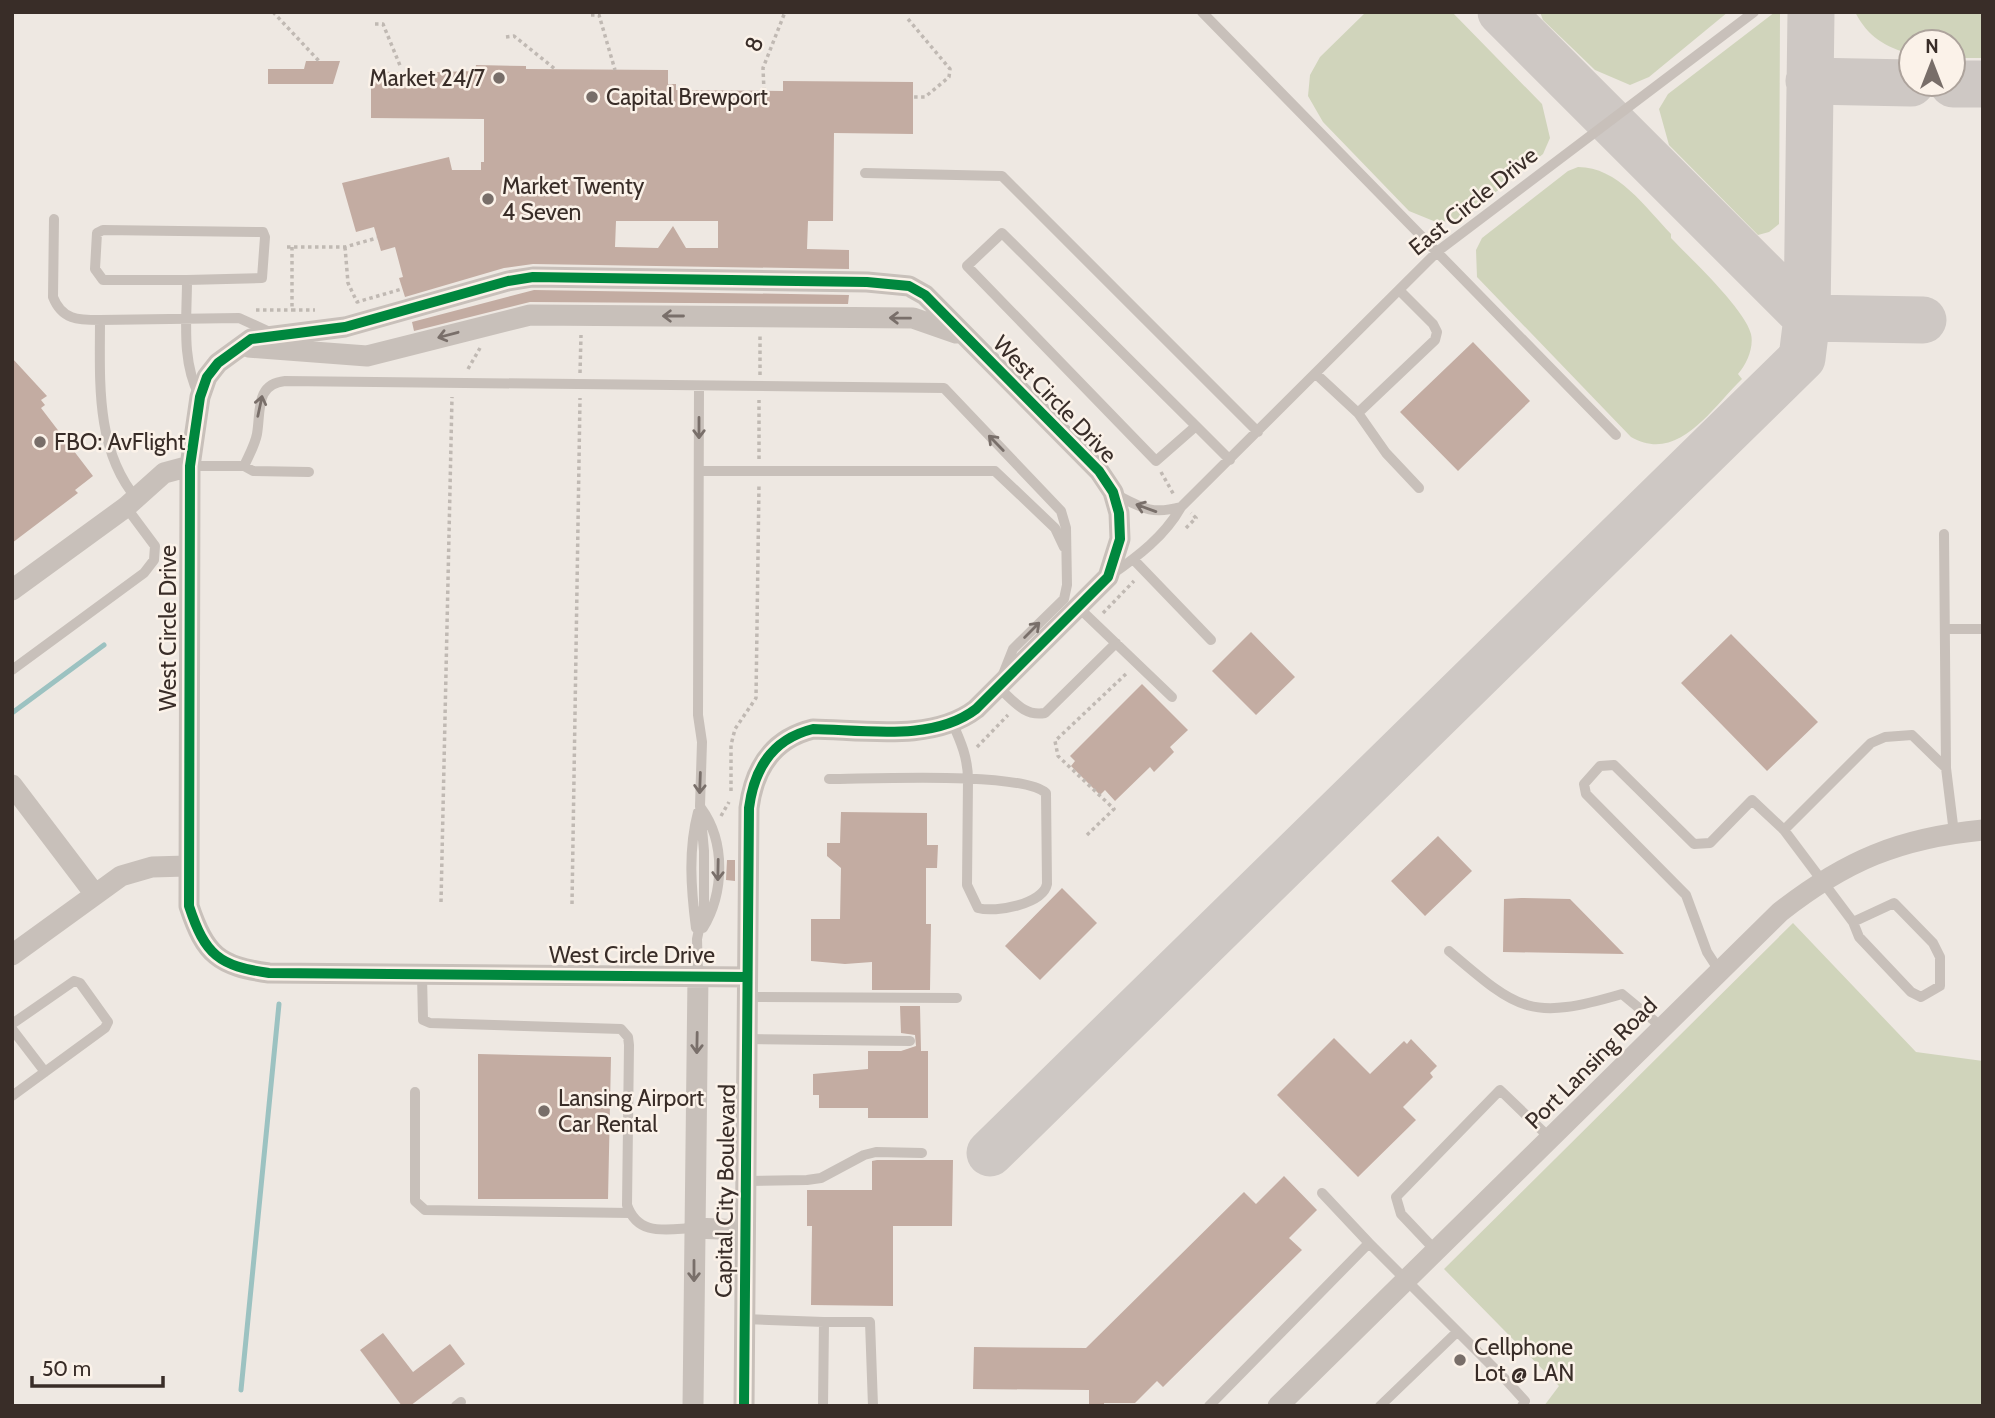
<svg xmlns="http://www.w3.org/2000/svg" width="1995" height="1418" font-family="Cabin,sans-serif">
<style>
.green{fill:#d0d4bb}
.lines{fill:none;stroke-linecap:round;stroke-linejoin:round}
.stream{stroke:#9cc2c1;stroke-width:5}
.taxiway{stroke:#cec8c4;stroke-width:47}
.building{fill:#c3aca2;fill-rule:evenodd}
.path{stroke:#c0b9b3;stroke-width:3.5;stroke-dasharray:3.5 3.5;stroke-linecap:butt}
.lane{stroke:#c8c0ba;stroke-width:10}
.street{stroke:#c8c0ba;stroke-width:21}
.cycleway-casing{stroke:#fbf2e9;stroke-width:15}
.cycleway{stroke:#00873e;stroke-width:10}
.oneway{stroke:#796f6a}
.poi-dot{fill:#786e69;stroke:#fbf2e9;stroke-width:2.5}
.labels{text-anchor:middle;stroke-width:5;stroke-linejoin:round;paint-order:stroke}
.street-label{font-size:23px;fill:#392d28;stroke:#fbf2e9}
.poi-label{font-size:23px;fill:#392d28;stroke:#fbf2e9;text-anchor:start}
</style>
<rect width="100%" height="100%" fill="#eee8e2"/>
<path class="green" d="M1366,12H1452L1542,104L1550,138L1543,154L1461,220L1436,222L1409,211L1323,122L1308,96L1310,75L1320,57Z
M1540,12H1728L1649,77L1630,85L1595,70L1543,20Z
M1775,12L1780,13L1779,224L1769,232L1758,235L1669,145L1659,109L1668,94Z
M1855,12H1983V58H1953V42H1911V54C1885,47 1868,37 1855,12Z
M1578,167C1618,167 1645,207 1671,234V238C1691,259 1744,308 1751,334C1754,347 1747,364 1738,374L1742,379C1711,409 1678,464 1631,437L1477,277L1476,250L1482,238L1568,171Z
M1793,923L1916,1052L1983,1061V1406H1544L1559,1386L1444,1269Z"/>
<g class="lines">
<path class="stream" d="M12,713L104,645
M241,1390L279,1004"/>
<path class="taxiway" d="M1811,12L1807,318L1923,320
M1809,81L1911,83
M1953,84H1983
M990,1153L1802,358L1807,318L1501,12"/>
</g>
<path class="building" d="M306,61H340L333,84H268V69H304Z
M476,65L526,66V69L668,70V84H676V90L783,91V81L913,82V134L834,133L833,221H808L807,249L849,250V269L533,264L504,268L405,297L399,278L403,277L395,247L381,251L374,227L356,232L342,183L449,157L452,170H481V162H484V119L371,118V70L401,73L475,71ZM616,221H718V248H686L673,226L658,248L615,247Z
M534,290L849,295L848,304L530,302L414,331L412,322Z
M1473,342L1530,401L1458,471L1400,412Z
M12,358L47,396L41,400L45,405L41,408L93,476L75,490L78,493L12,543Z
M1251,632L1295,677L1256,715L1212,671Z
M1731,634L1818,722L1767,771L1681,683Z
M1142,684L1188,730L1170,747L1174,752L1154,772L1150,767L1115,801L1105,790L1100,795L1071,766L1075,761L1070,756Z
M841,812L927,813V845H938L937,868H926V924H931L930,990H872V962L845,964L811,961V919H840L841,868L827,856V843H840Z
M1438,836L1472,871L1425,916L1391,881Z
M727,860H735V881L726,880Z
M1062,888L1097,923L1040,980L1005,946Z
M1521,898L1570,899L1624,954L1503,952L1504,899Z
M900,1006H920L921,1051H928V1118H868V1108H819V1095H813V1074L868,1069V1051H901L916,1046L915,1035L901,1033Z
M1334,1038L1370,1074L1404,1041L1407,1044L1411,1039L1437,1066L1430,1073L1433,1077L1403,1107L1416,1120L1358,1177L1277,1095Z
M478,1054L611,1057L608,1199H478Z
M877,1160H953L952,1226H893V1306L811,1305L812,1226H807V1190H872V1161Z
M1284,1176L1317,1210L1289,1238L1302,1250L1163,1387L1157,1381L1135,1403H1104V1406H1089V1390L973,1389L974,1347L1086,1348L1244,1192L1256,1204Z
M383,1333L413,1372L450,1344L465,1364L410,1406H402L360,1350Z"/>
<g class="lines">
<path class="path" d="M273,12L319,61
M591,15H599L615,70
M908,19L950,69L949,77L925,97H913
M375,24H383L401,68
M506,37L514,36L555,69
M764,91L763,68L785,12
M287,247H345L377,238
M292,247V310H315
M345,247L348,283L357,302L402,289
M256,310H292
M468,369L480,348
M580,373L581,335
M760,375V334
M759,459V400
M1161,472L1174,495
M1186,528L1196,518L1191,513
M1103,613L1134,581
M977,747L1008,715
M731,791V745L735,729L756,698L759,484
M721,816L729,802
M1087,835L1114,809L1058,756L1055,741L1128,672
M441,902L452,397
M572,904L580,398"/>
<path class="lane" d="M1202,12L1616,435
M865,173L1002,176L1258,432
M54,219L53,297C62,320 78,320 100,320
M187,280H103L95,269L97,233L103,230L263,232L265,237L262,278L187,280C187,318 181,360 199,395
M1316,374L1358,413L1386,453L1419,488
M1358,413L1435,340L1437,332L1433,324L1400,291
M1196,426L1002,233L967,266L1156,461L1196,426L1230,460
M190,466H244L253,471L309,472
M244,466C249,455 255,445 257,434C261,411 255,384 285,381L944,388L1061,511L1066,528L1067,585L1064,599L1013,649L998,687C1013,700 1024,717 1045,713L1116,643
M699,471H995L1055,528L1064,547
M1115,494C1142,508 1151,515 1181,507
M137,499C95,450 100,380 100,320L239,318L274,334
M1944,534L1946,768L1954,833
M1133,559L1211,640
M1111,575C1137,557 1165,536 1181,507L1438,251L1754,12
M1078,607L1172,697
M1947,629H1983
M12,670L144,573L154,560L155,546L126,507
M829,779C870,779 1020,771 1046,793L1047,884C1043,904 996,913 978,908L967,885L968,780C968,758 961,742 952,722
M701,808C726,842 724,893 703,928
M1784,830L1871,743L1885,737L1912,735L1946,768
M696,928C691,889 688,850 698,812
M1449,951C1519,1011 1530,1021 1622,994L1663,1028
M1720,972L1707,952L1686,895L1586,794L1584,784L1600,766L1614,765L1694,844L1710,843L1752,800L1784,830L1853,922L1859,937L1911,992L1921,997L1940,986V957L1933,943L1894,903L1853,922
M422,975L423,1020L430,1023L621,1029L628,1037L629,1045L627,1205C638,1237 667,1229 694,1228
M698,975L697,939L704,906V851L700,806L702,742L698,715L699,386
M747,997L957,998
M12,1024L74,981L80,983L108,1022L105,1028L12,1096
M12,1029L45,1072
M747,1039L910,1041
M415,1092V1201L425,1210L630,1213
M746,1181L807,1180L821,1178L864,1155L876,1152L922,1153
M1369,1243L1506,1380L1525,1401L1522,1406
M1437,1252L1401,1214L1396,1197L1500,1090L1551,1139
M744,1319L824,1322
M456,1406L461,1402
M823,1406L824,1322H870L873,1406
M1209,1406L1369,1243L1322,1193
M1380,1406L1457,1332"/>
<path class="street" d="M248,347L367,356L530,315L913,318L956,333
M12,590L126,507L164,473L190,466
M12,785L94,893
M12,955L121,876L152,867L187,866
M694,1228L745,1230
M693,1406L698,975
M744,1406L749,808C754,769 772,739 813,729C864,730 933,742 976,709L1108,577L1120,539L1119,513L1113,492L1099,471L925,295L909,286L867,282L533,277L508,281L345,327L251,339L218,363L207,377L200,397L190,466L189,906C205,955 219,966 269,973L747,977
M1278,1406L1780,912C1845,861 1899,838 1983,830"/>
<defs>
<path id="cycleway" d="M744,1406L749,808C754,769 772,739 813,729C864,730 933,742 976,709L1108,577L1120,539L1119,513L1113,492L1099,471L925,295L909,286L867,282L533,277L508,281L345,327L251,339L218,363L207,377L200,397L190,466L189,906C205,955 219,966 269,973L747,977"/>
</defs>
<use href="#cycleway" class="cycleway-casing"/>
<use href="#cycleway" class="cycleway"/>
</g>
<defs><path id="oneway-shaft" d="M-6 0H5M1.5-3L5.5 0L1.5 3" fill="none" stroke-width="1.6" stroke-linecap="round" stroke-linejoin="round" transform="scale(1.75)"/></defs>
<g class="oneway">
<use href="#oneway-shaft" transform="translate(673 316) rotate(-180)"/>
<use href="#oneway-shaft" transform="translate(900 318) rotate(-179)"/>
<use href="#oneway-shaft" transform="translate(448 335) rotate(165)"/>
<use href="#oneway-shaft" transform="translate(260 406) rotate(-78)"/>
<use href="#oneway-shaft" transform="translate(699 428) rotate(90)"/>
<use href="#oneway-shaft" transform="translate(996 443) rotate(-134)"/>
<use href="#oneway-shaft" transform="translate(1146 508) rotate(-160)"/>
<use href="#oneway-shaft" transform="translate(1032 630) rotate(-45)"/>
<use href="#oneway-shaft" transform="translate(700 783) rotate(92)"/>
<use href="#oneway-shaft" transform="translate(718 870) rotate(91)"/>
<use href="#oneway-shaft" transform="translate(697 1043) rotate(91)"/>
<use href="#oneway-shaft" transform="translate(694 1271) rotate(90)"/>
</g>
<g class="poi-dot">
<circle cx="499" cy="78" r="7"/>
<circle cx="592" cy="97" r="7"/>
<circle cx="488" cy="199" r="7"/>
<circle cx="40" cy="442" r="7"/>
<circle cx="544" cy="1111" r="7"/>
<circle cx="1460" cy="1360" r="7"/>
</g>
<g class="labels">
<g class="street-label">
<text transform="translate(754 44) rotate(-68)" y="8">8</text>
<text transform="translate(1473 201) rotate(-39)" y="8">East Circle Drive</text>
<text transform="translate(1055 399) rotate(46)" y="8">West Circle Drive</text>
<text transform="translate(168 628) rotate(-90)" y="8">West Circle Drive</text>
<text x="632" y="963">West Circle Drive</text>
<text transform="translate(1591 1063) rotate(-45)" y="8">Port Lansing Road</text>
<text transform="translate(725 1191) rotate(-89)" y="8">Capital City Boulevard</text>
</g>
<g class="poi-label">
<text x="485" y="86" text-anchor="end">Market 24/7</text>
<text x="606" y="105">Capital Brewport</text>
<text x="502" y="194">Market Twenty<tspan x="502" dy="26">4 Seven</tspan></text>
<text x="54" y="450">FBO: AvFlight</text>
<text x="558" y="1106">Lansing Airport<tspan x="558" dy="26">Car Rental</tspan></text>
<text x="1474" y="1355">Cellphone<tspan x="1474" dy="26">Lot @ LAN</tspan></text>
</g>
</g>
<rect width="1995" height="1418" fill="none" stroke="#392d28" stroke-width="28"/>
<g transform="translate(1932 63)"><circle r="33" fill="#fbf2e9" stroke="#ada39c" stroke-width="2"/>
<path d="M0-5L12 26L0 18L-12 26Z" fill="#786e69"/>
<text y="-10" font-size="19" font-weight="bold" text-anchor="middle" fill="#392d28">N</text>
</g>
<path d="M32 1376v10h131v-10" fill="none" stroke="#392d28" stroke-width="3.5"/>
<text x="42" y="1376" font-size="21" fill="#392d28" stroke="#fbf2e9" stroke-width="5" paint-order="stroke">50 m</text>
</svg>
